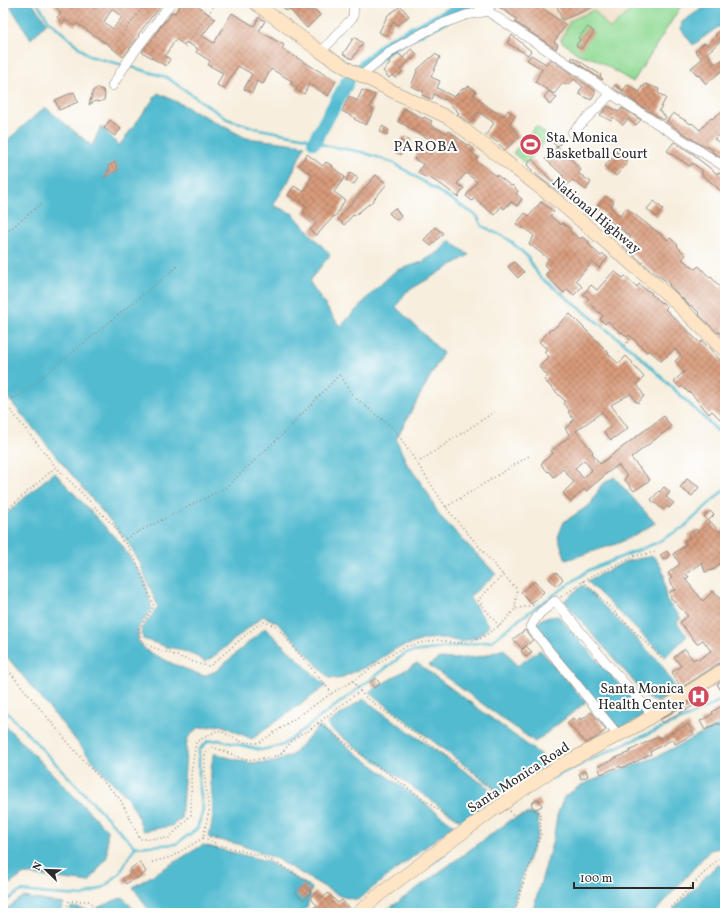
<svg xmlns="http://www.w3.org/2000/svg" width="728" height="916" font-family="Vollkorn,serif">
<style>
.built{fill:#ecd8ba}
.green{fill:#93db96;stroke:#5f8360}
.water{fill:#53bbd0;stroke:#3f737e}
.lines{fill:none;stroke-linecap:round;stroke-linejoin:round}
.stream{stroke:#53bbd0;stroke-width:2.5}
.river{stroke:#53bbd0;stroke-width:14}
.building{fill:url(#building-cross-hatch);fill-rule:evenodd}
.lane-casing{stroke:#918c84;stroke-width:6}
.street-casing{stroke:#918c84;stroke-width:10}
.secondary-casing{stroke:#918c84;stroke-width:14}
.path{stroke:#918c84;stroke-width:1.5;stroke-dasharray:1 3;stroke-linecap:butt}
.lane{stroke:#fff;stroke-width:4.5}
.street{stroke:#fff;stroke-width:9}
.secondary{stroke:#fde5c5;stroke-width:13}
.labels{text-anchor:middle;stroke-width:4;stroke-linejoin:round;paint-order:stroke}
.poi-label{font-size:14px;fill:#2b2b2b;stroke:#fff;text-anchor:start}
.street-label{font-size:14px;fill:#2b2b2b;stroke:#fff}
.neighbourhood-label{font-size:15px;letter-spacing:1px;fill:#2b2b2b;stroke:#fff}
</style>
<defs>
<pattern id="building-cross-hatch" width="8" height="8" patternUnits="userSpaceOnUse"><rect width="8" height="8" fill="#d89b7c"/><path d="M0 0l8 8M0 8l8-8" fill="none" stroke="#af7f66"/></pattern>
</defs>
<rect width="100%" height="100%" fill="#fff"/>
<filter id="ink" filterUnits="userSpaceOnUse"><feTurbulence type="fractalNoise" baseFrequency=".025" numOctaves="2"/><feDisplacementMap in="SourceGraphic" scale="8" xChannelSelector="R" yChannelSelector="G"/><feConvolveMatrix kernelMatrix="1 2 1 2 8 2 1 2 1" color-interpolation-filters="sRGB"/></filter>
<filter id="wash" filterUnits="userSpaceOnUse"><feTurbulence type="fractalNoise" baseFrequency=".012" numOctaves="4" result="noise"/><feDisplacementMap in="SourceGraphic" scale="16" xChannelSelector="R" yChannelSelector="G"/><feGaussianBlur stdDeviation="0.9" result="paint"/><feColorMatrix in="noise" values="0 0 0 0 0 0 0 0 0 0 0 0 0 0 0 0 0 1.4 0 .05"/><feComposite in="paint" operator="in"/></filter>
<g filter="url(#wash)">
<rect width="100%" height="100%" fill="#f7eedd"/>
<path class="built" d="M503,3H639L610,29L594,11L570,21L561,41L522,14Z"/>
<path class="green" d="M639,3H683L633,82L595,59L578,54L561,41L570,21L594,10L610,29Z
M536,126L549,137L526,164L513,153Z"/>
<path class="water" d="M8,3H32L47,23L31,39Z
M710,3H725V27L724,26L718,27L693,45L681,29L682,22Z
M158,93L183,105L246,138L305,145L288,182L273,205L293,214L330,255L309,281L340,327L372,293L395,271L422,262L440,251L449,240L469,255L406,292L396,307L443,353L396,439L406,462L426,490L439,515L496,574L469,597L489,626L477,637L461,642L445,638L426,639L395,649L372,664L338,679L329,678L290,635L276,622L263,616L217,654L205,662L198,657L178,649L167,647L143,639L141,629L158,607L139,561L127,541L3,392V144L45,107L92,146L101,126L119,146Z
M54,472L121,544L145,581L152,609L138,628V641L147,651L173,664L204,676L216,671L265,628L326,686L252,739L221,725L198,728L187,739L181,819L171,826L143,831L136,812L127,797L102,772L3,652V517Z
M614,477L655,523L645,529L619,543L566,560L558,537L564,522L591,504L601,485Z
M653,556L659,563L664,574L666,600L681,618L677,623L687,636L665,657L587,581L627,561Z
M583,585L661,664L677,691L658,702L650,700L564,601Z
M558,616L640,708L645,715L622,728L616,725L532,627L544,618Z
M504,649L517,666L540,650L586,702L535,742L429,665L440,658L455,659L483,656Z
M417,663L553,764L502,794L369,692Z
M363,699L500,796L462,822L332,730L327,724Z
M725,722V847L710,850L654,913H532L553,840L557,816L564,797L583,784L656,757Z
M3,723L107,830V857L89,882L24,874L3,889Z
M319,726L454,825L357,900L340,896L275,858L238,844L209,838C210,830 213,821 213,813C213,793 207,771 215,753L226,757L251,763L275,762L292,755Z
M529,813L538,816V833L517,892L511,913H383L511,820Z
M203,845L267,861L312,888L307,907L302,913H151L133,887Z
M717,865L725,866V913H670Z
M23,897L64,904L59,913H3V911Z
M123,897L137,913H99L97,908Z
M71,907L90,910L91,913H69Z"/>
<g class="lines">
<path class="stream" d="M37,3L49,21L89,56L123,65
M128,66L166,77L227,119L259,129L307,138L314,142L329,146L362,152L394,163L477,216L482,226L508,239L527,256L539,276L634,351L725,438
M3,708L135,847L176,844L197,829L203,810L199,782V750L208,741L218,740L261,750L283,745L406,653L492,641L521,618L589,570L656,543L684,527L725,489
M551,779L622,745L688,717L725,698
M426,868L447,852
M3,903L21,891L50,894L83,896L104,887L120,873L135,847"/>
<path class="river" d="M362,68L389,45L418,30L473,3
M314,142L348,81"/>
</g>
<g id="blocks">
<path class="building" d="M52,3H163L153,16H152L138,35L139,36L123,57L105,42V43L77,23L75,26L66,20L63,23L57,17L61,13ZM112,9L122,17L113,29L104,22Z
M182,3H194L215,19L202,36L214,43L232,13L254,26L259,17L265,21L259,31L284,45L282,49L336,81L328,96L309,84L304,94L296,90L297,87L291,84L292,81L271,69L263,84L257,81L252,93L244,89L252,74L238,66L224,89L217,85L223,73L208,65L210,61L196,52L198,49L186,42L184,45L176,39L165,56L170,59L166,66L142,52L149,43H150L161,26L166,20H167L172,12L175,13Z
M278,3H302L311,12L314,9L320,15L307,28L289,9L287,11Z
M500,3H522L528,6L530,3H535L566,25L554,42L558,44L556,49L515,22L517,19L498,6Z
M556,3H603L562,20Z
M401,6L409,16L397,25L394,21L386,36L379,32L388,15Z
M725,26V37L707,53L715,64L725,58V68L706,84L699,75L698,76L691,68L702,59L695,51L704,43L707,45L716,36L715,35Z
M588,27L594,32L581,49L576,45L580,40L578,38Z
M512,35L531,51L528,55L507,43Z
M354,37L363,43L352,59L343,54Z
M411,49L417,54L412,60L411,59L400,70L402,72L395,78L392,75L389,78L383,71L390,64L388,62L398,53L403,58Z
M435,54L440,57L431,77L440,81L437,88L454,97L461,90L469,86L476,92L473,95L492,110L504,116L508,110L515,116L509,124L520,136L505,150L497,142L486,135L494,123L479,112L470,124L457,114L459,113L444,98L443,100L434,94L432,100L422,95L424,92L411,86L418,69Z
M531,55L546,64L550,59L596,91L591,100L579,94L580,90L583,87L574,79L569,85L567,83L566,85L563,83L554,94L535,82L542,69L527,60Z
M573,57L601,75L600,77L603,79L602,80L571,59Z
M645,84L659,89L658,93L666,98L659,111L666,117L663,120L613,88L615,85L623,91L627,85L640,92L642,86L644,87Z
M97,88L103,90L105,95L104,100L99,102L95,101L89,105L93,91Z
M362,90L375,95L370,108L374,110L366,125L354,119L355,118L342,111L349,96L357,101Z
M549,91L557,98L550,105L544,97Z
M74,92L78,102L59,110L55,100Z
M608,106L619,112L622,108L641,120L636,125L628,119L623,125L613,117L611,121L600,115Z
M404,108L423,119L424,117L432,121L430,125L447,133L449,131L467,145L468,144L474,149L471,152L478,157L476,160L496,176L497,175L511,186L512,185L518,191L516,194L522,199L517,206L511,202L504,209L502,206L494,215L474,198L472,201L466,196L477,182L466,173L457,184L464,188L458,197L442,185L428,177L427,178L418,173L423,164L414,159L421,147L432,154L438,143L408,128L409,127L398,122Z
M722,111L725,115V128L714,139L725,146V149L720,157L712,152L713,150L702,144L701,145L676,128L667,121L673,113L691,124L692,123L700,130L711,118L712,119Z
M110,120L121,129L115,136L104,128Z
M382,126L389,130L387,135L380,132Z
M403,137L409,141L401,155L395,152Z
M557,138L561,143L557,147L572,160L581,170L578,173L591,182L586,190L572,180L566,186L560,179L563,175L545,159L557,147L552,142Z
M674,142L695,155L694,156L706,165L717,174L718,172L725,177V194L717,188H718L701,174L703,171L692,163L690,166L667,151Z
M620,148L629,155L625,160L628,162L616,176L605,166Z
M307,154L323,166L326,162L333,166L332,167L345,177L334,192L345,200L335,217L334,216L316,236L310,230L317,222L303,212L307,206L288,195L294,186L304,192L312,175L299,165Z
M532,159L566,197L540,178L527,165Z
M115,162L118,170L104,178L109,169L108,166Z
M350,173L358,178L354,184L346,180Z
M376,175L387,184L369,205V204L354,216L353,215L344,225L338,219Z
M606,196L614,202L610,207L620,216L626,208L668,240L670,238L678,245L677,246L686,255L682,259L695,269L699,266L710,278L711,277L721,288L725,283V338L719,332L718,333L699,315L700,314L691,305L690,306L669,285L670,284L652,271L623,246L631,237L609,220L604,215L605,214L596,207Z
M654,201L663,209L656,217L647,209Z
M541,202L554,212L550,216L561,225L562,223L571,229L570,231L580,239L582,237L589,242L588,244L601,256L603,254L608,258L599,268L592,262L586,269L576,280L582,287L574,295L567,289L564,293L545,275L550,270L544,265L549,259L529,244L534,236L523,227L522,229L516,224L525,213L529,216Z
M395,208L401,216L396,220L389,213Z
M435,227L443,233L431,246L424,240Z
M514,262L524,272L518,278L508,267Z
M614,271L623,278L625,276L637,287L639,284L645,289L652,293L651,294L661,303L662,302L667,307L665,309L700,343L702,341L708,347L725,365V424L712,411L709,414L690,392L689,393L682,386L680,388L674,381L684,372L675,361L681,355L675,349L661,361L649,350L647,352L629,335L627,337L622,332L621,333L608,321L605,324L600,319L603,316L587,301L589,299L583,294L591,285L597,290Z
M570,314L609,353L608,354L619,364L626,356L633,363L632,364L644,377L637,384L644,396L638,403L637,401L636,402L631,394L625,397L611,405L628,428L611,440L604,432L612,426L602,412L576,431L593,452L592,453L600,464L664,416L671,427L631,458L650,480L634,491L624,479L627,476L618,465L603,476V477L586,491L584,489L571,502L563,493L574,482L563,469L554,477L549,471L548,472L541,464L553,453L551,451L570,436L565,428L572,423L571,422L574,420L568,412L570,411L563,403L565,401L544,380L548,376L539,367L549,357L544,352L547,349L539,342L551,329L552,330ZM584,460L592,470L583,478L575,468Z
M687,479L699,487L692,496L680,488Z
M664,487L670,492L666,497L674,503L669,508L667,506L664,510L651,500L659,491L660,492Z
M710,511L714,515L708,521L704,516Z
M710,521L720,532L725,528V557L715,569L705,572L702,563L686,574L689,577L685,579L703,601L713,591L725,604V661L721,662L681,688L672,672L681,666L674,657L685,649L693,660L696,658L698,660L711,651L703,640L697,644L680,622L688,616L671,598L670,591L676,590L669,580L672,578L668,573L680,564L673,554L686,545L684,542L690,537L688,535L696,529L699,532Z
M667,551L670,556L663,560L660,555Z
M556,572L563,579L557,586L549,579Z
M534,581L544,592L531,604L521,592Z
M525,630L533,640L522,649L513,639Z
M526,646L532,652L526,657L521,651Z
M376,678L380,684L374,688L370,682Z
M725,679V697L717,684Z
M690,701L693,706L662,723L660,720Z
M725,704V721L719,725L718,723L705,730L700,721L713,714L712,712Z
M591,712L606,730L597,737L586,743L567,723L573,718L576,722L580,718L582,720Z
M688,724L694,734L675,744L673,739L650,752L651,754L629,765L621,768L620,766L601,774L598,766L613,760V759L630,752L629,751L659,736L660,739Z
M586,770L588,776L581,779L579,773Z
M539,799L542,806L534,810L531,803Z
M140,862L146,872L136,879L135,878L126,884L122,879L132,872L130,869Z
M303,885L311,892L303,900L296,893Z
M315,892L323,898L328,893L338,903L342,900L349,908L342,913H308L317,905L310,898Z"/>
</g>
</g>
<g filter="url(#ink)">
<use href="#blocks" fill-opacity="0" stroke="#918c84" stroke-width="1"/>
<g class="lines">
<defs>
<path id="lane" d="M489,11L496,3"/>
<path id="street" d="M475,3L582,73L611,94L725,167
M321,52L353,17L354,3
M361,76L394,49L425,32L444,23L466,15L489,11
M112,86L129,59L171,3
M572,133L611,94
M618,735L530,627L540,613L555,601L609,666L653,715"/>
<path id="secondary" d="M255,3L321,52L350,70L392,91L449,118L560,203L669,296L725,351
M358,913L380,894L493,810L506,802L507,800L557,767L638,725L725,669"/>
</defs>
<use href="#lane" class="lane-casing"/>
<use href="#street" class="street-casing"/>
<use href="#secondary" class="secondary-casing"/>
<path class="path" d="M93,8L97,3
M117,41L146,3
M185,47L216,3
M3,235L41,204
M619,352L630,339
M3,400L18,397L179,265
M3,401L56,467L117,529L122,541L126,544L136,561L154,606L139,629L141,640L152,647L202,665L210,666L255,627L264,622L276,626L332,693L353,681L392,654L404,647L425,642L438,640L456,643H467L481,638L502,624L515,609
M417,463L494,412
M446,507L529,456
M3,513L56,467
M122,541L128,537L225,488L285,432L340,374L353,396L395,430L448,510L503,575L517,589L515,609L533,605L535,607
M583,581L664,660
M561,597L589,577L635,556L657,552
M499,626L478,600L503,575
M3,664L81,758L120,799L140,839L169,838L191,815V774L196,742L218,730L242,742L259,743L332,693
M353,681L364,696L499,794
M360,691L318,723L458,824
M510,811L513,816L528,810L540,812L541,834L521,889L515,913
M203,838L223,846L251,853L273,861L310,883
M152,862L171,857L203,838L209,811L205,780V753L213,747L241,758L254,760L280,755L292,741L302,733L307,732L318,723
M64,913L69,901H90L94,913
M665,913L714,863L725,855"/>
<use href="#lane" class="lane"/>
<use href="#street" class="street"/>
<use href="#secondary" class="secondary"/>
</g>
</g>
<defs>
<symbol id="stadium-disc" viewBox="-11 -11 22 22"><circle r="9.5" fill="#d1495b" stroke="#fff"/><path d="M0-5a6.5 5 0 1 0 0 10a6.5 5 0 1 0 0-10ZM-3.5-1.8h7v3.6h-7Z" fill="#fff"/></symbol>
<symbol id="hospital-disc" viewBox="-11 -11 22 22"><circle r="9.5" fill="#d1495b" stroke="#fff"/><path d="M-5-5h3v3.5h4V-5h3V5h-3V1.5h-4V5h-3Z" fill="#fff"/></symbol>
</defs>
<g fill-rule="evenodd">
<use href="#stadium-disc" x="518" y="132" width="25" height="25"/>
<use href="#hospital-disc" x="686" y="684" width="25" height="25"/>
</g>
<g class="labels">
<g class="poi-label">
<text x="546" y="142">Sta. Monica<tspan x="546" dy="16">Basketball Court</tspan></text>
<text x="684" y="693" text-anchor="end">Santa Monica<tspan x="684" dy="16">Health Center</tspan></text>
</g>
<g class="street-label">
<text transform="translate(597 215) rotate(40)" y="5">National Highway</text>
<text transform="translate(518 777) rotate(-33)" y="5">Santa Monica Road</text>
</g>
<g class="neighbourhood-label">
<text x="426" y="151">PAROBA</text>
</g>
</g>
<rect width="728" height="916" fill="none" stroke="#fff" stroke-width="16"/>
<g transform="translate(46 870) rotate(293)" stroke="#ffffff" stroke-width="3" paint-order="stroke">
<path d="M0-3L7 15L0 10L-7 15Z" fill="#2b2b2b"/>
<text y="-6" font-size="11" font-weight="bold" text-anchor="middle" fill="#2b2b2b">N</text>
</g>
<path d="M574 882v6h119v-6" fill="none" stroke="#2b2b2b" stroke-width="2"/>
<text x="580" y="882" font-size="12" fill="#2b2b2b" stroke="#ffffff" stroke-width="3" paint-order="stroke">100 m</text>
</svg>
